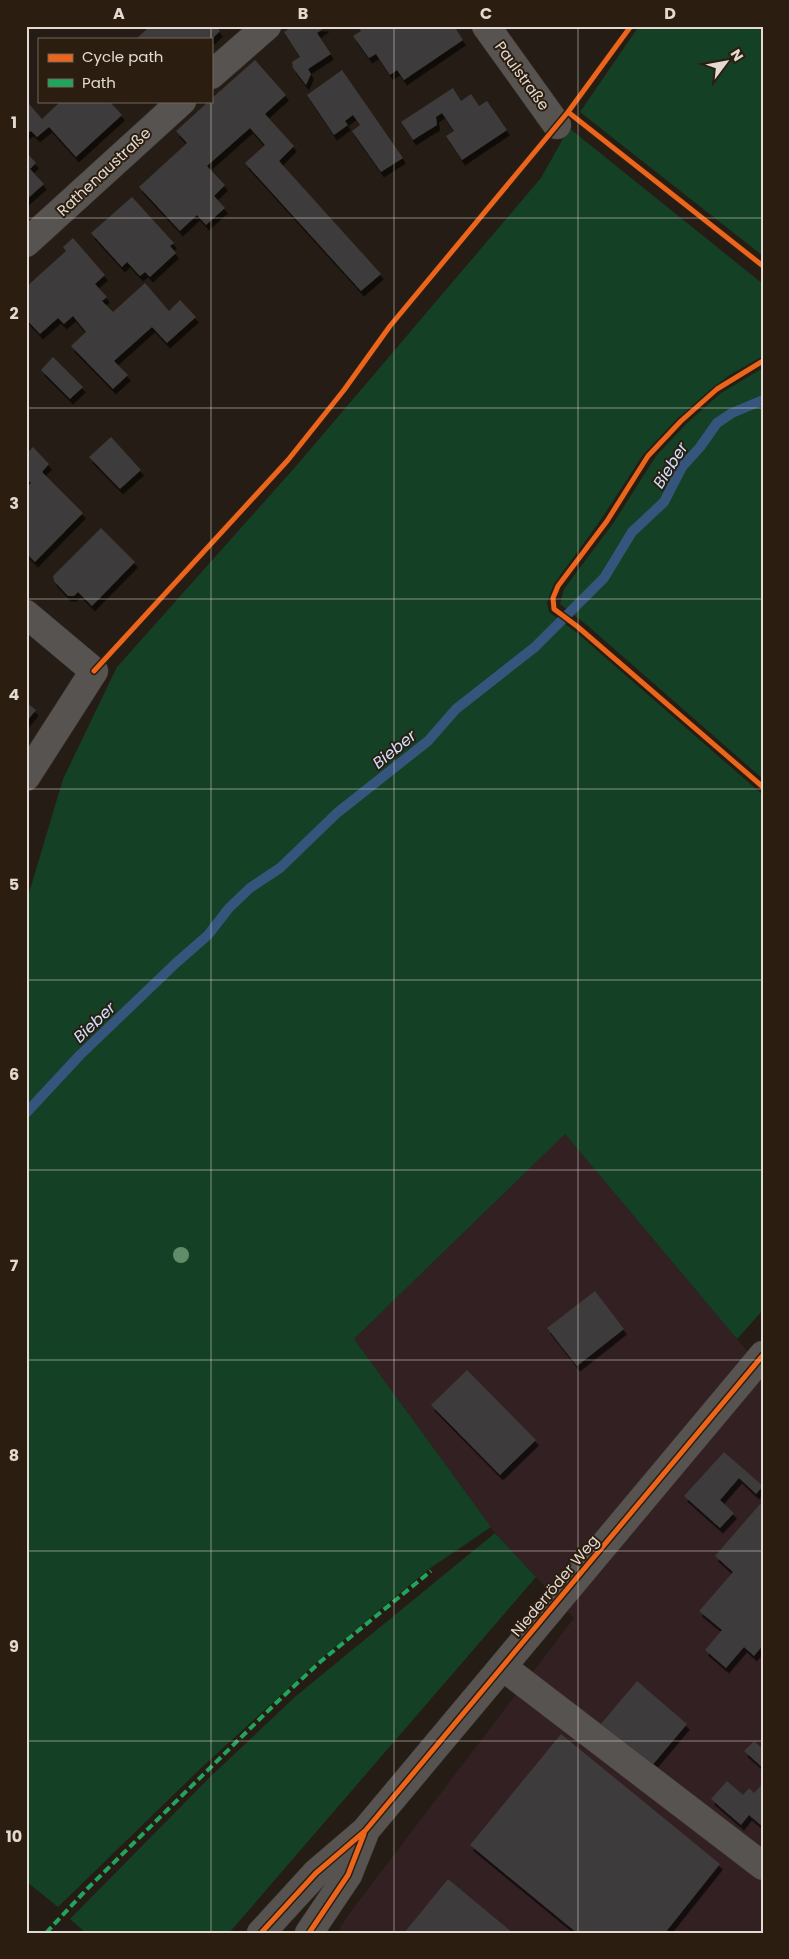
<svg xmlns="http://www.w3.org/2000/svg" width="789" height="1959" font-family="Poppins,sans-serif">
<style>
.commercial{fill:#322023}
.green{fill:#144025}
.lines{fill:none;stroke-linecap:round;stroke-linejoin:round}
.stream{stroke:#35557d;stroke-width:10}
.building{fill:#3e3a3a;filter:url(#shadow)}
.minor-casing{stroke:#3e3731;stroke-width:29}
.minor{stroke:#575351;stroke-width:28}
.quiet{stroke:#20a55d;stroke-width:4;stroke-dasharray:8 4;stroke-linecap:butt}
.cycleway-casing{stroke:#2b1d0f;stroke-width:8}
.cycleway{stroke:#eb651d;stroke-width:5}
.tree{fill:#618c6a}
.grid{fill:none;stroke:#e3dad1;stroke-width:1;stroke-opacity:0.55}
.labels{text-anchor:middle;stroke-width:4;stroke-linejoin:round;paint-order:stroke}
.street-label{font-size:15px;fill:#e3dad1;stroke:#2b1d0f}
.water-label{font-size:16px;font-style:italic;fill:#cce2fe;stroke:#2b1d0f}
.neatline{fill:none;stroke:#e3dad1;stroke-width:2}
.grid-label{font-size:16px;text-anchor:middle;font-weight:bold;fill:#e3dad1}
</style>
<defs>
<filter id="shadow"><feDropShadow dx="3" dy="5.5" stdDeviation="0" flood-color="#0009"/></filter>
</defs>
<rect width="100%" height="100%" fill="#251d15"/>
<path class="commercial" d="M565,1134L763,1370V1933H337L349,1914L574,1618L495,1533L354,1339Z"/>
<path class="green" d="M639,26H763V256L580,112Z
M569,128L763,284V356L728,376L676,420L643,455L600,521L554,584L547,603L549,612L576,632L763,795V1310L737,1339L565,1134L354,1339L491,1527L429,1569L318,1661L200,1769L58,1907L26,1881V903L63,779L117,667L297,465L541,178Z
M763,368V779L588,626L560,604L564,589L614,522L656,456L687,423L721,393Z
M495,1533L536,1577L229,1933H86L70,1919L209,1778L296,1696Z"/>
<g class="lines">
<path class="stream" d="M26,1113L80,1055L176,963L208,935L229,908L250,888L280,868L337,813L428,741L456,709L535,647L604,578L632,532L664,502L682,467L700,447L717,423L732,413L763,400"/>
</g>
<path class="building" d="M150,26H216L220,31L212,39H136Z
M293,26H327L317,33L331,54L308,69L311,74L306,85L293,68L292,62L300,57L284,32Z
M358,26H454L463,40L404,80L397,70L390,75L376,54L369,58L353,36L361,31Z
M255,60L286,95L265,114L294,146L279,161L381,274L361,291L245,163L265,145L250,128L207,166L225,185L214,196L225,208L206,225L197,215L180,231L139,187L187,143L176,131L209,101H211V99Z
M342,70L403,158L381,172L352,131L360,125L353,115L345,121L348,125L334,135L307,95Z
M453,88L461,101L471,94L479,106L487,101L507,130L462,160L446,136L454,131L442,113L436,117L437,125L413,140L401,122Z
M61,101H112L110,102L122,115L76,157L49,127L37,137L31,131L26,134V106L29,104L42,119Z
M26,152L36,163L30,169L44,184L26,200Z
M132,197L174,243L170,246L176,253L150,277L145,272L140,276L127,262L122,267L91,233Z
M73,238L105,275L95,284L107,297L102,301L113,312L145,283L169,311L180,300L196,317L167,343L152,327L114,361L128,375L113,389L71,346L86,332L73,316L64,324L58,318L40,334L26,319V287L66,251L63,247Z
M53,357L83,387L70,399L41,370Z
M111,437L141,470L120,489L89,457Z
M33,447L49,464L42,472L83,513L35,562L26,553V488L31,483L26,478V454Z
M101,528L135,562L92,606L78,592L74,596H68L54,581L53,576Z
M26,702L36,710L26,722Z
M595,1291L624,1329L577,1366L547,1328Z
M467,1370L536,1440L500,1475L431,1405Z
M724,1452L763,1486L756,1494L739,1478L720,1500L734,1513L720,1528L684,1496Z
M760,1504L763,1507V1645L754,1656L744,1647L726,1668L705,1650L722,1630L699,1611L733,1572L715,1556Z
M637,1681L687,1724L650,1768L600,1725Z
M561,1734L720,1864L665,1933H577L470,1845Z
M754,1741L763,1749V1768L744,1751Z
M727,1781L743,1795L749,1788L754,1793L763,1783V1827L749,1815L741,1825L711,1799Z
M448,1879L513,1933H404Z"/>
<g class="lines">
<defs>
<path id="minor" d="M486,26L557,125
M211,75L267,26
M26,243L182,101
M26,614L94,671L26,777
M503,1667L763,1866
M261,1933L316,1873L365,1831L763,1355
M309,1933L348,1875L364,1835"/>
</defs>
<use href="#minor" class="minor-casing"/>
<use href="#minor" class="minor"/>
<path class="quiet" d="M46,1933L87,1889L276,1703L320,1662L431,1571"/>
<defs>
<path id="cycleway" d="M568,112L763,266
M763,361L717,389L681,421L648,456L607,521L558,586L553,598L554,609L578,627L763,787
M94,671L288,460L344,390L390,326L568,112L631,26
M261,1933L316,1873L365,1831L763,1355
M309,1933L348,1875L364,1834"/>
</defs>
<use href="#cycleway" class="cycleway-casing"/>
<use href="#cycleway" class="cycleway"/>
</g>
<circle class="tree" cx="181" cy="1255" r="8"/>
<path class="grid" d="M211,26V39M394,26V1933M578,26V1933M211,101V1933M26,218H763M26,408H763M26,599H763M26,789H763M26,980H763M26,1170H763M26,1360H763M26,1551H763M26,1741H763"/>
<g class="labels">
<g class="street-label">
<text transform="translate(522 76) rotate(54)" y="5">Paulstraße</text>
<text transform="translate(104 172) rotate(-43)" y="5">Rathenaustraße</text>
<text transform="translate(555 1586) rotate(-50)" y="5">Niederröder Weg</text>
</g>
<g class="water-label">
<text transform="translate(670 465) rotate(-58)" y="6">Bieber</text>
<text transform="translate(394 749) rotate(-39)" y="6">Bieber</text>
<text transform="translate(94 1022) rotate(-43)" y="6">Bieber</text>
</g>
</g>
<rect width="789" height="1959" fill="none" stroke="#2b1d0f" stroke-width="55"/>
<rect x="38" y="38" width="175" height="65" fill="#2b1d0f" stroke="#75695d"/>
<rect x="48" y="54" width="25" height="8" fill="#eb651d" stroke="#75695d"/>
<text x="82" y="62" font-size="15" fill="#e3dad1">Cycle path</text>
<rect x="48" y="79" width="25" height="8" fill="#20a55d" stroke="#75695d"/>
<text x="82" y="88" font-size="15" fill="#e3dad1">Path</text>
<g transform="translate(726 62) rotate(58)" stroke="#2b1d0f" stroke-width="4" paint-order="stroke">
<path d="M0-4L9 19L0 12L-9 19Z" fill="#e3dad1"/>
<text y="-8" font-size="14" font-weight="bold" text-anchor="middle" fill="#e3dad1">N</text>
</g>
<rect x="28" y="28" width="734" height="1904" class="neatline"/>
<g class="grid-label">
<text x="119" y="19">A</text>
<text x="303" y="19">B</text>
<text x="486" y="19">C</text>
<text x="670" y="19">D</text>
<text x="14" y="128">1</text>
<text x="14" y="319">2</text>
<text x="14" y="509">3</text>
<text x="14" y="700">4</text>
<text x="14" y="890">5</text>
<text x="14" y="1080">6</text>
<text x="14" y="1271">7</text>
<text x="14" y="1461">8</text>
<text x="14" y="1652">9</text>
<text x="14" y="1842">10</text>
</g>
</svg>
